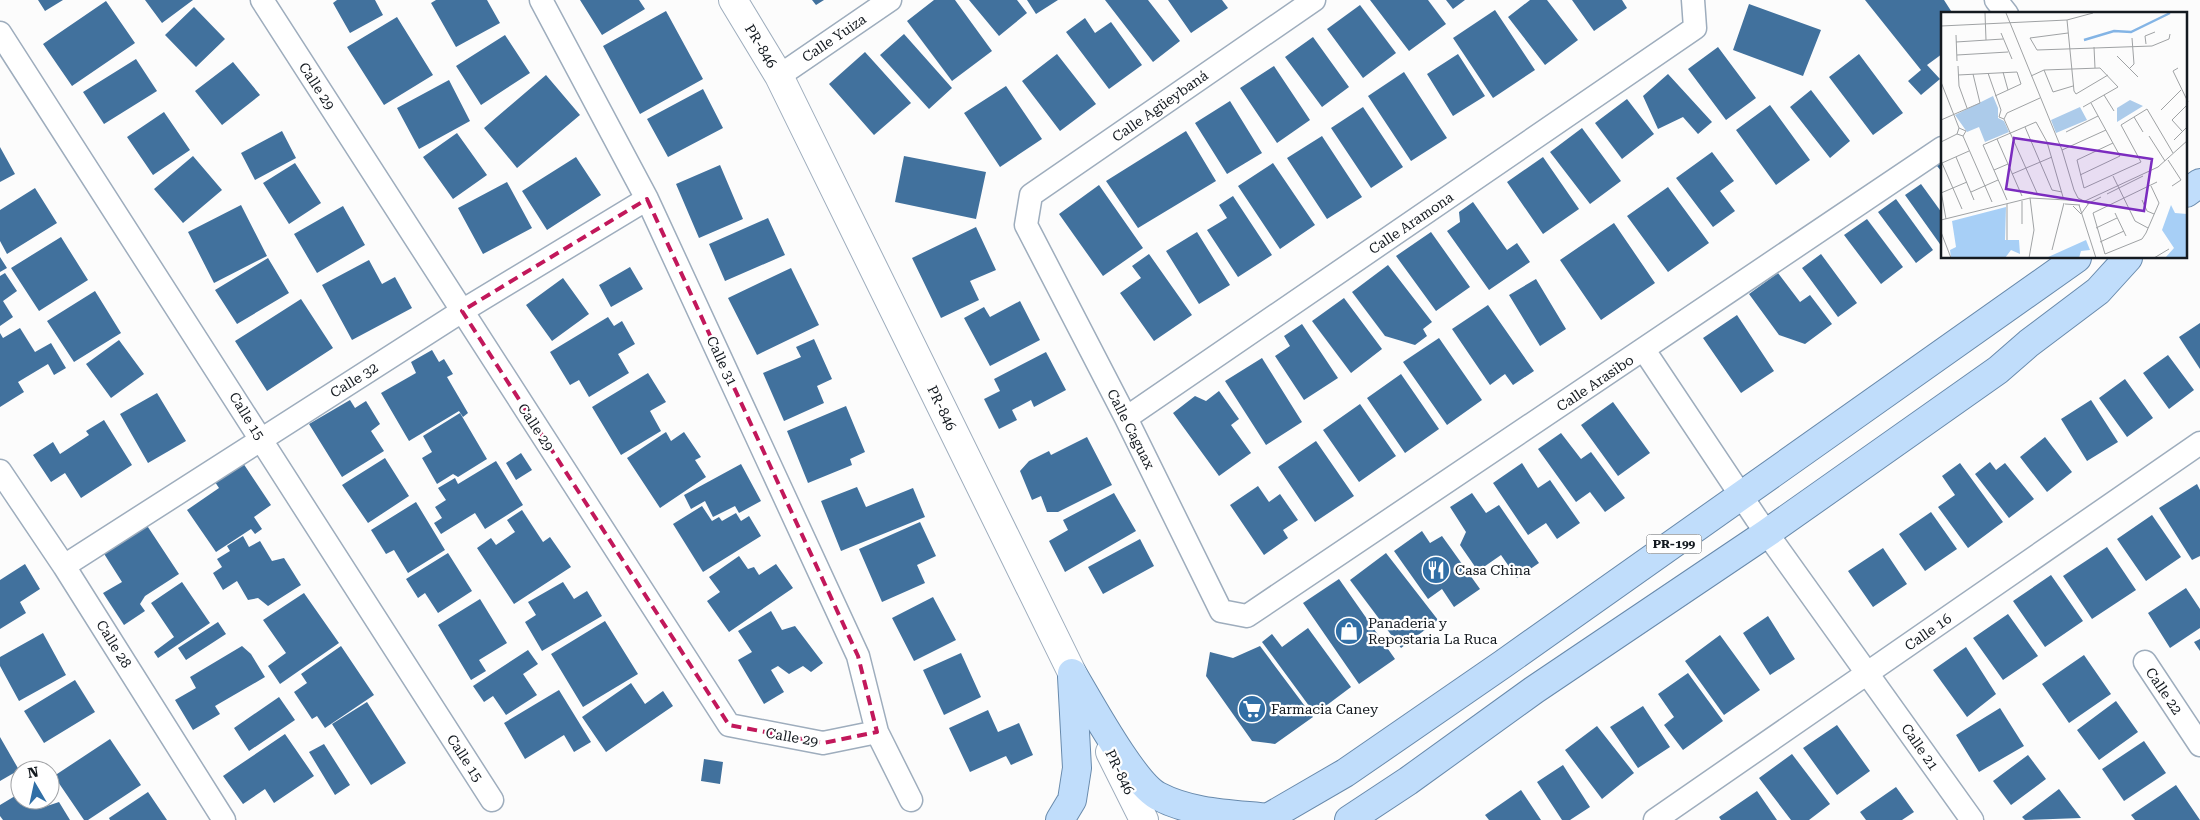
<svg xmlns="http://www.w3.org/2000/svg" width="2200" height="820" font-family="'Roboto Serif',serif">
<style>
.building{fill:#41719d}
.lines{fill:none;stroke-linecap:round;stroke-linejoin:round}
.minor-casing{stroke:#9eadbd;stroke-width:25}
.tertiary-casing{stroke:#9eadbd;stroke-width:30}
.primary-casing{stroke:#688aac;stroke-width:30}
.minor{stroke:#fff;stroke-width:22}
.tertiary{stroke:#fff;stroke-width:28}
.primary{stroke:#c0ddfb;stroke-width:28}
.marked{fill:none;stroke:#c2185b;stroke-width:4;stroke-dasharray:10 6;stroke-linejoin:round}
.labels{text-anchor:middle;stroke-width:4.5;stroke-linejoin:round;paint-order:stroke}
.shield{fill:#fff;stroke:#5a5f63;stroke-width:1}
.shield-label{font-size:12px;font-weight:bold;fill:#141a20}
.street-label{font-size:14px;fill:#141a20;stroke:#fff}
.poi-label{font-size:14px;fill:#141a20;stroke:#fff;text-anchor:start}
.inset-river{fill:none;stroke:#83b4e5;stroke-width:2.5}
.inset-road{fill:none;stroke:#9fa2a4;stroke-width:1}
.view{fill:#7b2cbf;fill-opacity:0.15;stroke:#7b2cbf;stroke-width:2.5}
.inset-edge{fill:none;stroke:#141a20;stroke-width:2.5}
</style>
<rect width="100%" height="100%" fill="#fcfcfc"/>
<path class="building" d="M38,0H63L45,11Z
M145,0H193L162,23Z
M337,0H375L383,15L350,33L333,3Z
M436,0H487L500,23L456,47L431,3Z
M580,0H639L645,9L602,35Z
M812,0H824L816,5Z
M934,0H955L992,51L952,81L907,21Z
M969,0H1017L1027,13L999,36Z
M1027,0H1058L1036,14Z
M1105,0H1148L1180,41L1153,62Z
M1168,0H1222L1228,8L1191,33Z
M1370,0H1428L1446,24L1409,51Z
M1446,0H1465L1453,9Z
M1530,0H1547L1578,40L1545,65L1508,17Z
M1572,0H1622L1627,8L1594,31Z
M1865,0H1944L1953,14H1942V54L1927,65L1940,79L1921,95L1908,81L1921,70Z
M106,1L135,43L72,86L43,44Z
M1749,4L1821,30L1803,76L1733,50Z
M1360,5L1396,53L1363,78L1327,29Z
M194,7L225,39L196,67L165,35Z
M1495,10L1535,70L1493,98L1453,38Z
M666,11L703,79L640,114L603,46Z
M397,17L433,75L384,105L347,47Z
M1085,18L1095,33L1111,22L1142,65L1109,89L1066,32Z
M904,34L952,88L929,109L880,55Z
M505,35L530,73L481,105L456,66Z
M1313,37L1349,87L1322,107L1285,57Z
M1718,47L1756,98L1726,120L1688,69Z
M865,52L911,103L874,135L829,84Z
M1057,54L1096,104L1060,131L1022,81Z
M1458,54L1485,96L1453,116L1427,74Z
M1859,54L1903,113L1873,135L1829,77Z
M136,59L157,91L104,124L83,92Z
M233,62L260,95L222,125L195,91Z
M1274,66L1310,120L1277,143L1240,88Z
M1404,72L1447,138L1411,161L1368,96Z
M1668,74L1712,122L1698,134L1683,117L1658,129L1643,96Z
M546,75L580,115L517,168L484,128Z
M449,80L470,121L419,149L397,108Z
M1006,86L1042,139L1000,167L964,113Z
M703,89L723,128L668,157L647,119Z
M1811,90L1850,141L1830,158L1790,107Z
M1627,99L1654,134L1622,159L1595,123Z
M1230,101L1262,153L1227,174L1195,123Z
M1770,105L1810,160L1776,185L1736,130Z
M1363,107L1403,167L1371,188L1331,128Z
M164,112L190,150L153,175L127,137Z
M1582,128L1621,181L1590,204L1550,152Z
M282,131L296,158L255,180L241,153Z
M1186,131L1216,181L1138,228L1106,181Z
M457,133L487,175L453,199L423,157Z
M1322,136L1362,197L1327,219L1287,158Z
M0,147L15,174L0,182Z
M1712,152L1734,181L1720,191L1735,211L1713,227L1676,178Z
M193,156L222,190L183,223L154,189Z
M904,156L986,172L976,219L895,202Z
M576,157L601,195L547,230L522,191Z
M1543,157L1579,209L1543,234L1507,182Z
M1942,162V172L1937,166Z
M295,163L321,203L289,224L263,183Z
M1273,163L1315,225L1280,249L1238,186Z
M720,165L743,219L699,238L676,184Z
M507,182L532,228L483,254L458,208Z
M1921,184L1942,213V247L1905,195Z
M1099,185L1143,248L1103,276L1059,214Z
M1668,187L1709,243L1668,272L1627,216Z
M35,188L57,223L7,254L0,241V210Z
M1233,196L1272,255L1238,277L1207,230L1227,218L1219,205Z
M1896,199L1933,250L1916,263L1878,212Z
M1473,202L1507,250L1517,243L1530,262L1489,290L1447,231L1460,222L1459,212Z
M241,205L267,256L214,283L188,232Z
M343,206L365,245L317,273L294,234Z
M768,218L785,255L725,281L709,244Z
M1867,219L1903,267L1881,284L1844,235Z
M1614,223L1655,283L1601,320L1560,260Z
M976,227L996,270L970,281L979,300L941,318L912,258Z
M1197,232L1230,285L1199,304L1166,251Z
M1431,232L1470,287L1436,311L1396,256Z
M61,237L88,280L39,311L11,268Z
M1149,254L1192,315L1154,341L1120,293L1141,278L1132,266Z
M1821,254L1857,303L1838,317L1802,268Z
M0,257L7,268L0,272Z
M268,258L289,293L237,324L215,290Z
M369,260L382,284L395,277L412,308L352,340L322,285Z
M1388,265L1432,322L1423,329L1427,336L1415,345L1385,336L1352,292Z
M630,267L643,289L611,307L599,285Z
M791,268L819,325L757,355L728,298Z
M5,273L17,291L3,301L13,317L0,326V276Z
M1778,273L1800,302L1810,295L1832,324L1805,344L1779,335L1749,294Z
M563,278L589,314L552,341L526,305Z
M1536,279L1566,329L1540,346L1509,295Z
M95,291L121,333L74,362L47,321Z
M1344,298L1382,349L1351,373L1312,321Z
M301,299L333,348L267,391L235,341Z
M1020,301L1040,340L990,366L964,318L984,307L990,317Z
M1488,305L1534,371L1513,385L1505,374L1490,385L1452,329Z
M1737,315L1774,371L1741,393L1703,338Z
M608,317L614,326L622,321L635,344L618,354L629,373L589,397L579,380L570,385L550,352Z
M2200,323V369L2179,337Z
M1302,324L1338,378L1304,400L1275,356L1290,346L1284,336Z
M20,328L35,352L51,343L66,368L54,375L48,364L18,382L24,392L0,407V333L3,338Z
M1439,338L1482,400L1447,425L1403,362Z
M814,339L832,379L817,386L824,403L784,421L763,373L801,357L796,347Z
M119,340L144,374L111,398L86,364Z
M432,350L439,362L444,359L453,374L447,377L468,413L463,417L459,411L409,441L381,393L416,373L411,362Z
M1046,352L1066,390L1034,407L1031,400L1012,410L1017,420L999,429L984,399L1000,391L994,379Z
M2168,355L2194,390L2169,409L2143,373Z
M1262,358L1302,422L1266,445L1225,381Z
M648,373L666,402L650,411L661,431L621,455L592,407Z
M1401,374L1439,429L1405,453L1367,398Z
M2125,379L2153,418L2127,437L2099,398Z
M1219,391L1239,419L1231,425L1251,453L1219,476L1173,413L1195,396L1206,401Z
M157,393L186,441L148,463L120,414Z
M350,400L355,408L366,401L380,424L371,431L384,451L342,477L309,424Z
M2091,400L2118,442L2087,461L2061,419Z
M1613,402L1650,453L1618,476L1581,425Z
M1360,404L1396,456L1359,482L1323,430Z
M846,406L865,452L850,459L852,465L808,483L787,431Z
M460,413L487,459L458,477L453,474L437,484L422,458L432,452L423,436Z
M104,420L132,465L81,498L65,473L51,482L33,455L53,442L60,454L89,435L86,431Z
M666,432L671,441L684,432L701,457L695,460L706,477L660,508L627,458Z
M1561,433L1581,459L1591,452L1625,498L1605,512L1590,492L1576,502L1538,449Z
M1087,437L1112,485L1058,512H1047L1041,496L1032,500L1020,471L1029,461L1049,451L1051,455Z
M2045,437L2072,472L2047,492L2020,457Z
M1316,441L1354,496L1315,522L1278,467Z
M521,453L532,470L516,480L506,463Z
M385,458L409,496L368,523L342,485Z
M241,460L271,505L254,517L262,529L255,534L251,529L216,552L187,510L219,488L213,479Z
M496,461L523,505L485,529L475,513L441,534L434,523L442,518L435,507L446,500L438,488L455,478L458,484Z
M1990,462L1996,470L2005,463L2034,499L2009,518L1975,474Z
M1522,463L1538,488L1550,480L1580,523L1557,539L1546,523L1528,535L1493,483Z
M1960,463L2003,522L1968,548L1938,507L1955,495L1942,476Z
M741,464L761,501L739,513L735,506L713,517L705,501L691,509L684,495Z
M2197,484L2200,490V556L2192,560L2159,508Z
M1258,486L1269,502L1280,494L1298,520L1283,530L1288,538L1264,555L1230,505Z
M857,487L866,507L913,488L925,517L841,551L821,501Z
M1114,493L1136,531L1065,572L1049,541L1068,530L1063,520Z
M1472,493L1486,513L1499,505L1539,563L1517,578L1501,555L1478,571L1460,545L1466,532L1450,507Z
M416,502L445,550L408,573L394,550L386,554L371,530Z
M702,506L712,521L719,517L722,521L736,513L741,521L749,516L761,536L703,572L673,524Z
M522,510L543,542L550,537L571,567L514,604L477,548L491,538L496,545L515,532L507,520Z
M1931,512L1957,549L1925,571L1899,534Z
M2152,515L2181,557L2146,581L2117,539Z
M144,521L179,574L145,596L140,604L145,611L124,625L103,593L122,582L101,549Z
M920,522L936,556L917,565L925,583L882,602L859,549Z
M1422,531L1430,543L1442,536L1480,589L1454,607L1442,589L1428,599L1394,551Z
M243,536L249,547L260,541L272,561L284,558L301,585L268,606L258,598L248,600L237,581L223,590L213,573L222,567L217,559L230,551L227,546Z
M1140,539L1154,566L1103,594L1088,567Z
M2107,547L2136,590L2092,619L2063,576Z
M1883,548L1907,584L1873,607L1848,571Z
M448,553L472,591L438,613L425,593L418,598L406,579Z
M1386,553L1438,620L1401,648L1350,580Z
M739,556L748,569L754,567L759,575L776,564L793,588L729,632L707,601L720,592L709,577Z
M25,564L40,589L20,602L26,613L0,629V580Z
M2051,575L2083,621L2045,647L2013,601Z
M1339,579L1395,659L1359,684L1303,603Z
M182,582L210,623L158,658L154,652L174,637L151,603Z
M563,582L574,599L587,591L602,616L542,651L525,622L536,615L528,602Z
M2186,588L2200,609V628L2170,648L2148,613Z
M304,593L339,643L280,684L268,666L286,653L263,620Z
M933,597L956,640L914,661L892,618Z
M480,599L507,643L479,660L486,671L471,680L438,625Z
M771,611L782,630L795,626L823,663L811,672L803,666L789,674L778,666L771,670L784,692L764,704L738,660L752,652L738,631Z
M2008,614L2038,656L2003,680L1973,638Z
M1768,616L1795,659L1770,675L1743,633Z
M605,621L638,674L583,707L551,654Z
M218,622L226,634L186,660L178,648Z
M1308,628L1351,687L1315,714L1262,642L1272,634L1282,647Z
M43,633L66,675L19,701L0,666V657Z
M1720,635L1760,690L1724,715L1685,661Z
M2200,639V651L2194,642Z
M242,646L251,654L265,677L215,706L220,714L193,730L175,700L196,688L190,677Z
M341,646L374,695L325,728L317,716L312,719L294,692L307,683L301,674Z
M1260,646L1313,717L1275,744L1252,741L1206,676L1210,652L1233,658Z
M1966,647L1996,694L1967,717L1933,670Z
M528,650L538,664L523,674L537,695L506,715L493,696L484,702L473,686Z
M961,653L981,697L944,715L923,670Z
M2084,655L2111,694L2069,723L2042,684Z
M1688,673L1723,721L1683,750L1664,725L1674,717L1658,694Z
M75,680L95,712L44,743L24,711Z
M631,683L645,704L663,691L673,706L606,752L582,717Z
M559,690L591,742L574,752L564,735L525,759L504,723Z
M279,697L295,720L249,751L234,728Z
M2116,701L2138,732L2099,760L2077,730Z
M367,702L406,763L371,785L332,724Z
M1643,706L1670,747L1638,768L1610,727Z
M2000,708L2024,746L1979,772L1956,735Z
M988,710L998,732L1019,723L1033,755L1011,765L1006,756L970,772L949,728Z
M1837,725L1870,771L1837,795L1803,748Z
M1597,726L1634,773L1602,799L1565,750Z
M285,734L314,776L274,803L265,789L243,804L223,776Z
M0,737L19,770L0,781Z
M110,739L141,785L88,820H84L54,776Z
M2144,741L2166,773L2124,801L2102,769Z
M324,744L350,785L335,795L309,752Z
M1792,754L1830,804L1809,820H1791L1759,778Z
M2028,755L2046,779L2011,805L1993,781Z
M704,759L723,762L720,784L701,781Z
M1563,765L1590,807L1570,820H1562L1537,782Z
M2176,785L2200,820H2135L2131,815Z
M1896,787L1914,812L1902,820H1866L1860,812Z
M2059,789L2081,818L2025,820L2022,817Z
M1521,790L1541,820H1489L1485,815Z
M1757,791L1777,820H1721L1719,817Z
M148,792L167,820H110L109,818Z
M20,793V800H40L44,807L59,802L70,820H3L0,816V805Z"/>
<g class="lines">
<defs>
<path id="minor" d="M262,0L729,725L823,743L877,732
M541,0L647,199L858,656L877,732L911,800
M1314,0L1031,195L1026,225L1126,418L1221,611L1247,616L1942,148
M1996,0L2007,14
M0,33L492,800
M779,76L890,0
M1644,350L1756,518L1972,820
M1126,418L1695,28L1693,0
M0,471L64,566L224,820
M64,566L462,311L647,199
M2145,662L2200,745
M1655,820L2200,443"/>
<path id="tertiary" d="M733,0L779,76L1083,695
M1110,752L1144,820"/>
<path id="primary" d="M2186,193L2200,183
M1072,673C1089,701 1133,783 1158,796C1192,814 1233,814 1270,818
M1060,820L1072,800L1077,768L1072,677
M1264,820L1345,773L1503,664L2077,258
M1349,820L1408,781L1534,690L1767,533L1998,370L2029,343L2098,291L2128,258"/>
</defs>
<use href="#minor" class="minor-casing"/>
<use href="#tertiary" class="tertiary-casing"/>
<use href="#primary" class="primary-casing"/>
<use href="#minor" class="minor"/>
<use href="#tertiary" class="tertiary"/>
<use href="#primary" class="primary"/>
</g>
<path class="marked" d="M647,199L858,656L877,732L823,743L729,725L462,311Z"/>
<defs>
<symbol id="restaurant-disc" viewBox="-11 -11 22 22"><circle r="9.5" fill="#316fa6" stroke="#fff"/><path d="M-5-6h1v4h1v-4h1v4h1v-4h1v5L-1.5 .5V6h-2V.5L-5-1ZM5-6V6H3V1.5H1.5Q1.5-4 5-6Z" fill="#fff"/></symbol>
<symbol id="shop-disc" viewBox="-11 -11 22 22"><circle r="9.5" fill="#316fa6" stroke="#fff"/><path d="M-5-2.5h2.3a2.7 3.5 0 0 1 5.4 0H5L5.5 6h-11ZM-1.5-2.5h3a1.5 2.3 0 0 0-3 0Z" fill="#fff"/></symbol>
<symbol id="supermarket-disc" viewBox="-11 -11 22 22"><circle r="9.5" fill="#316fa6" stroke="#fff"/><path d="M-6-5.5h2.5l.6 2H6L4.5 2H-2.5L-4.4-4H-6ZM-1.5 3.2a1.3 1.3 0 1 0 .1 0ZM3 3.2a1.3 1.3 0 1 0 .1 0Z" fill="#fff"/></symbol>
</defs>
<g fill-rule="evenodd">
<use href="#restaurant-disc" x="1420" y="554" width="32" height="32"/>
<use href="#shop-disc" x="1333" y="615" width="32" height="32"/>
<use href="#supermarket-disc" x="1236" y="693" width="32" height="32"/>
</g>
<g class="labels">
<rect class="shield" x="1646.5" y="534.5" width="55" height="19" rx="4"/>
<g class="shield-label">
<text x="1674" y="548">PR-199</text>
</g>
<g class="street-label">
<text transform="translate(834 38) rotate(-34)" y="5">Calle Yuiza</text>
<text transform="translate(761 46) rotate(59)" y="5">PR-846</text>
<text transform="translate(317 86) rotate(57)" y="5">Calle 29</text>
<text transform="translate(1160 106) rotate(-35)" y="5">Calle Agüeybaná</text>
<text transform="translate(1411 223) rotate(-34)" y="5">Calle Aramona</text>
<text transform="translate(722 361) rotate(65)" y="5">Calle 31</text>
<text transform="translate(354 380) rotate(-32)" y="5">Calle 32</text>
<text transform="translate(1595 383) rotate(-34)" y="5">Calle Arasibo</text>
<text transform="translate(942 408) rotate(64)" y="5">PR-846</text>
<text transform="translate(247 416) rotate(58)" y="5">Calle 15</text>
<text transform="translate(536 427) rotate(57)" y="5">Calle 29</text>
<text transform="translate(1131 429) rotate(63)" y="5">Calle Caguax</text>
<text transform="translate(1928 632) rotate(-35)" y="5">Calle 16</text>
<text transform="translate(114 644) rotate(58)" y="5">Calle 28</text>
<text transform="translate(2164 691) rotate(56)" y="5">Calle 22</text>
<text transform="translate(792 737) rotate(10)" y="5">Calle 29</text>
<text transform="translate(1920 747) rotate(55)" y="5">Calle 21</text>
<text transform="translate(465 758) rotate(57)" y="5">Calle 15</text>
<text transform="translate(1120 772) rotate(64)" y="5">PR-846</text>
</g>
<g class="poi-label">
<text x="1455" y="575">Casa China</text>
<text x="1368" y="628">Panaderia y<tspan x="1368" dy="16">Repostaria La Ruca</tspan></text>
<text x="1271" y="714">Farmacia Caney</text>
</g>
</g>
<g transform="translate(1941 12)">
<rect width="246" height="246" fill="#fcfcfc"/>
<path d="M52,84L57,96V106L63,109L68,120L44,130L38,115L26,120L14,103ZM189,88L202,94L176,110V96ZM139,95L146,108L115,121L110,108Z" fill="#accbea"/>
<path d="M230,193L234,201L246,202V246H224L233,236L221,218ZM65,195L64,228H78L79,242L70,238L64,246H10L9,238L15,235L11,209ZM145,228L149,238L140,239L138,246H105Z" fill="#a7cff6"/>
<path class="inset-river" d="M143,28L173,19L190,20L229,1"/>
<path class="inset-road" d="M44,1L45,28M65,1L121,138L133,178M126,8L133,79L135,82L167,63M0,14L126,8L152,1M60,21L71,47M127,21L89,26L96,38L211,34L228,27L229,22M15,23L16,49M15,30L62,27M205,32L204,24L214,20M153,35L154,56M16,43L67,40M176,44L197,65M17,54L18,74L26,96M189,56L193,52L191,26M237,56L232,59L247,90M103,58L112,80L132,74M62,60L67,78M47,61L60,98L58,105L63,107L66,101M17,63L76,60L80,72L54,84M90,64L103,58L159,56L177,75L142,95M0,70L18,116L25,119L22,124L16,122L18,116M163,83L173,99M220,98L240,78M66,101L99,86M193,105L202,120M63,107L96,181M0,108L39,91L32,62M84,115L111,178L121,180M241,119L231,108L247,92M125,120L157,104M22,124L51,190M208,124L224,149M56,127L81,184M233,128L247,114M0,130L16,122M172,131L136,148L143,176L200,150L180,113L206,97L232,141M121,138L165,118M15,145L33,188M227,148L240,168L231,174M53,158L67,152M71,162L111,145M139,163L179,144L150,91M172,164L194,209L207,216M210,174L218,191L205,221L201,227L164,242L152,201L216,170M133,178L137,186L143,189M0,179L5,207M30,180L57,168M0,181L26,170M166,182L202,164M66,188L42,133L95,110L106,130L122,185M201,188L206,199L213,202M124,192L139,193M146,192L160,185M138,193L155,246M132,194L140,202L148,191M21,197L1,151L28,139M174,201L185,224M0,208L89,186L144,189L217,155L247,128M81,212V189M155,216L176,206M0,220L10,246M66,228V192M159,230L183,219M111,238L123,191M88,246L93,218L89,186M213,246L228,237"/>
<path class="view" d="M73,126L211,147L203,199L65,177Z"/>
<rect width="246" height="246" class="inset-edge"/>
</g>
<g transform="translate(35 785) rotate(351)"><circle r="24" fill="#ffffff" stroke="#a1a3a6"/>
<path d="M0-4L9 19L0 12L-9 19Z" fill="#316fa6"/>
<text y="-8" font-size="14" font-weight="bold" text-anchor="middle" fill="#141a20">N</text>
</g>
</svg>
